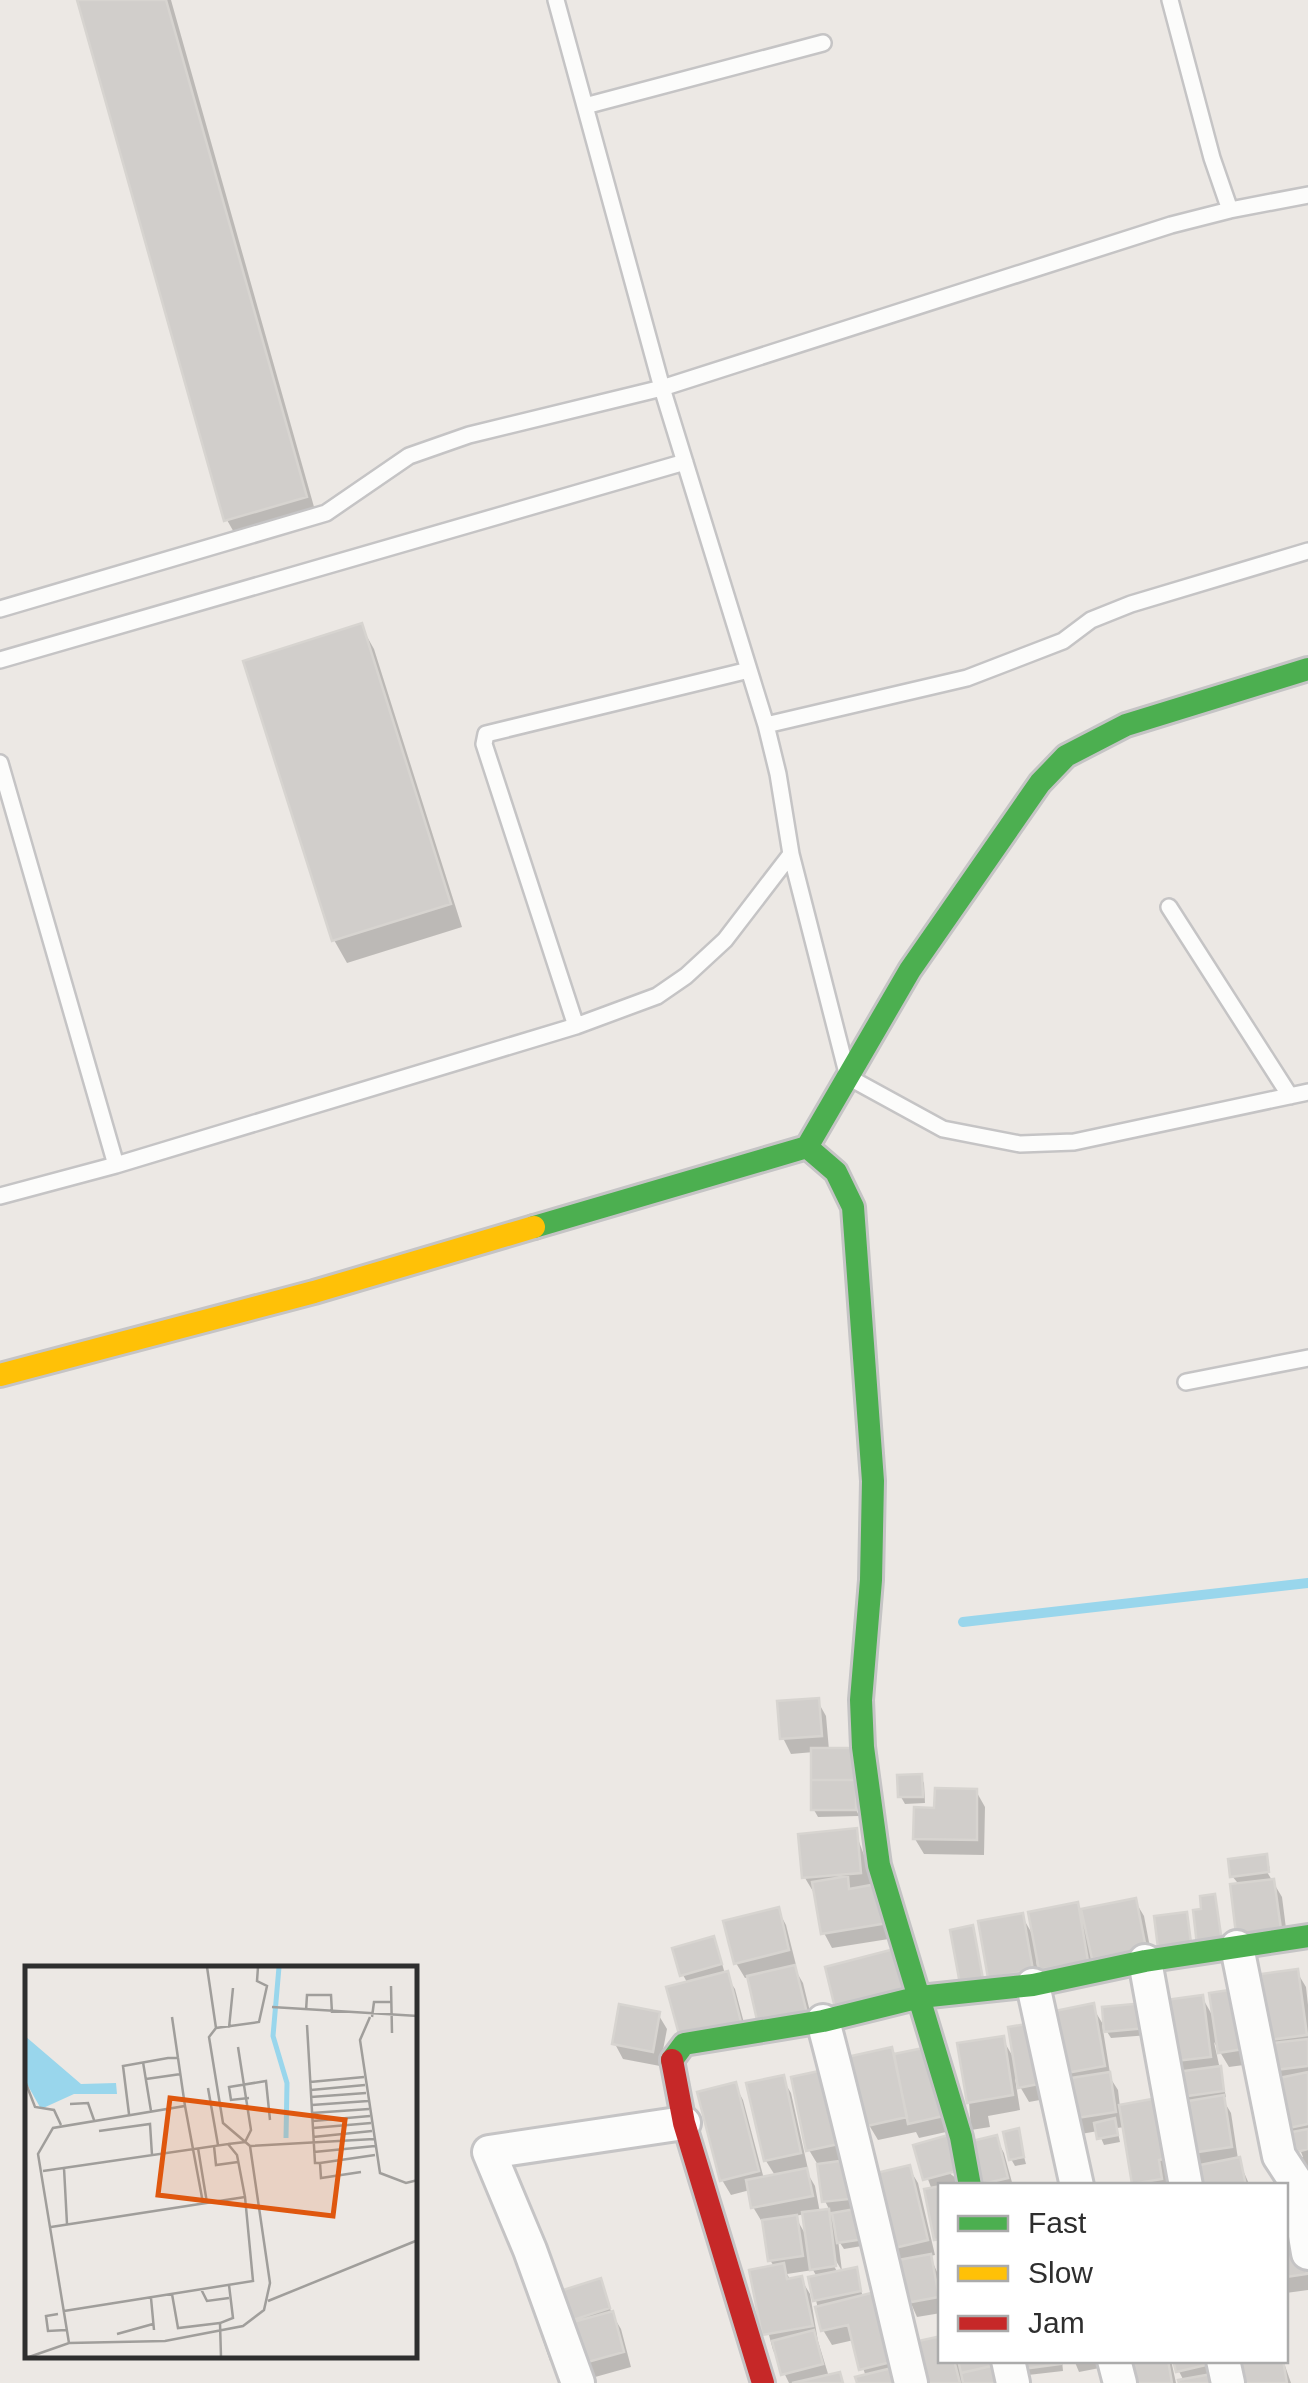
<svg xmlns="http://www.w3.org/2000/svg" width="1308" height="2383" font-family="Arial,sans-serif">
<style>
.shadow{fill:#0003;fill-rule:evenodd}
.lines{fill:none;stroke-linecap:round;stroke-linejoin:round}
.stream{stroke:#99d6ec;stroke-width:10}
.building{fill:#d1cecb;stroke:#d7d4d0;stroke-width:2.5}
.lane-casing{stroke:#c5c4c5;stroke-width:20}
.street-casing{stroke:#c5c4c5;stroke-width:38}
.fast-casing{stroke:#c5c4c5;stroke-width:28}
.slow-casing{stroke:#c5c4c5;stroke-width:28}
.jam-casing{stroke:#c5c4c5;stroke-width:28}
.lane{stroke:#fcfcfb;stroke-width:15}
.street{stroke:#fcfcfb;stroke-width:32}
.fast{stroke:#4caf50;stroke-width:22}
.slow{stroke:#ffc107;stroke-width:22}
.jam{stroke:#c62828;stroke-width:22}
.inset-river{fill:none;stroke:#99d6ec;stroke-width:5}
.inset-road{fill:none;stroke:#a09e9b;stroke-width:2.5}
.view{fill:#df570e;fill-opacity:0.15;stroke:#df570e;stroke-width:5}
.inset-edge{fill:none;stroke:#2e2e2e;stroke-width:5}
</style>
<rect width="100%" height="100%" fill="#ece8e4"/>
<path class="shadow" d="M79,0H171L318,521L240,543L227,520Z
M361,626L374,649L462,927L347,963L334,940Z
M817,1700L826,1716L829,1750L859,1816L818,1817L814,1810V1752L791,1754L783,1738Z
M920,1776L924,1783L925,1803L905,1804L901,1797Z
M976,1791L985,1807L984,1855L924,1854L915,1839L937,1810Z
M855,1831L895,1938L832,1948L824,1933L817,1892L814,1893L805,1878Z
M1266,1856L1270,1869L1265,1860L1261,1862L1282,1897L1288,1944L1232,1876Z
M1135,1901L1144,1916L1153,1963L1050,1984L1036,1960L1040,1985L999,1992L1022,1916L1035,1939L1076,1905L1080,1912Z
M778,1910L786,1925L796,1965L793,1966L803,1983L815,2032L749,1977L745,1978L736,1963Z
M717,1946L725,1974L735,1989L748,2038L688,1984L683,1975Z
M1297,1972L1306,1987L1308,2005V2214L1298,2158L1303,2157L1291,2127L1284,2080L1278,2069L1272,2040Z
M1212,1995L1251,2064L1229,2067L1214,2042L1226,2097L1222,2098L1231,2113L1238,2159L1250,2186H1196L1202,2167L1194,2152L1169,2062L1202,1997L1216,2022Z
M1092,2006L1107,2031L1143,2006L1149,2035L1111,2038L1102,2024L1111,2079L1118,2090L1120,2107L1180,2172L1166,2175L1168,2184L1179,2182L1181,2186H1136L1125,2127L1117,2128L1120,2142L1104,2145L1098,2131L1081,2134L1064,2073Z
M658,2014L667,2029L660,2066L623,2059L615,2044Z
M1002,2038L1016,2062L1056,2097L1029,2102L1015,2078L1020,2110L988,2116L990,2127L971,2130L969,2102Z
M932,2049L955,2130L919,2138L916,2132L878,2140L869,2125L864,2102L856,2104L847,2089L890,2050L894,2057Z
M832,2071L874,2244L844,2249L838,2240L842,2271L832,2254L828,2256L838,2273L855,2270L863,2297L901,2373L860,2383L866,2377L854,2340L832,2345L823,2330L811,2279L817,2277L813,2270L787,2274L791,2281L801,2279L810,2294L818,2341L829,2377L839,2375L843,2383H789L773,2350L752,2272L775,2268L770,2260L765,2222H762L753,2207L750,2190L731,2195L722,2180L735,2085L743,2100L764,2179L776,2177L766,2161L749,2085L782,2078L791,2093L808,2169H805L815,2186L820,2213L830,2211L825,2201L818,2165L809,2150ZM805,2214L808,2239L795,2216Z
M1017,2131L1026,2164L1015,2166L1011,2159Z
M996,2138L1004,2153L1013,2186H977Z
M916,2147L966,2186H941V2246L937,2240L932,2190Z
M909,2168L918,2183L935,2255L930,2256L941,2281V2313L917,2317L894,2265L867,2178Z
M1286,2189L1308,2251V2290L1286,2293Z
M603,2288L612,2314L621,2329L631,2367L588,2379L572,2320Z
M553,2329L562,2358L550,2361L540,2332Z
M941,2360H1005L1010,2383H918Z
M1023,2360H1062L1063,2371L1028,2375Z
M1074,2360H1109L1110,2366L1079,2372Z
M1131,2360H1171L1176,2383H1136Z
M1173,2360H1222L1226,2383H1181L1184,2381Z
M1283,2360L1291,2383H1245Z"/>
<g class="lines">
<path class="stream" d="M963,1622L1308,1583"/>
</g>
<path class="building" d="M77,0H166L307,497L224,521Z
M362,623L451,904L332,941L243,661Z
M819,1698L822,1736L780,1739L777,1701Z
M811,1748H856V1780H811Z
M922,1774L923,1797H898L897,1775Z
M811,1780H856V1810H811Z
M935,1788L977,1789V1840L913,1839L914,1807L934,1808Z
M857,1828L861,1873L802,1878L798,1834Z
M1267,1854L1269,1872L1230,1877L1228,1859Z
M848,1876L849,1889L882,1883L888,1923L821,1934L812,1882Z
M1274,1879L1281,1929L1236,1934L1230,1884Z
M1215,1894L1222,1942L1197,1945L1193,1910L1201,1909L1200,1896Z
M1136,1898L1146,1948L1092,1959L1081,1909Z
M1078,1902L1088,1961L1039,1970L1028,1912Z
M779,1907L789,1950L734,1964L723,1921Z
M1187,1912L1191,1943L1158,1948L1154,1916Z
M1023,1913L1033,1970L988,1978L978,1921Z
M973,1925L983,1979L960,1984L950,1930Z
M714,1936L722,1964L680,1976L672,1948Z
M898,1948L908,1989L835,2008L825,1967Z
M795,1965L808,2017L759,2029L747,1976Z
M1298,1969L1307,2035L1269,2040L1261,1974Z
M728,1971L741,2022L680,2038L666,1987Z
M1236,1989L1244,2049L1218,2053L1209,1993Z
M1203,1995L1211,2057L1166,2062L1158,2001Z
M1094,2003L1105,2066L1061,2074L1050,2012Z
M1144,2003L1146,2028L1104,2032L1102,2007Z
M619,2004L660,2012L653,2052L612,2044Z
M1039,2022L1049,2082L1018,2088L1008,2027Z
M1004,2036L1013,2095L967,2103L957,2043Z
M1308,2039V2066L1275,2070L1272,2043Z
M933,2046L948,2115L908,2124L894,2054Z
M892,2047L907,2117L867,2126L858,2087L845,2089L838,2059Z
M1221,2066L1224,2091L1180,2097L1176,2072Z
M833,2068L848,2142L806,2151L791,2077Z
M1110,2072L1116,2112L1070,2119L1064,2079Z
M1308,2072V2124L1289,2128L1279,2078Z
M784,2075L801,2153L764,2161L746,2083Z
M736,2082L759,2171L720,2181L697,2092Z
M1224,2095L1232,2147L1191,2153L1182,2102Z
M1163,2097L1173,2157L1159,2160L1162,2179L1132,2184L1119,2105Z
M1115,2118L1118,2135L1097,2139L1094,2123Z
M1019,2128L1024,2157L1009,2160L1003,2132Z
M1308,2129V2149L1297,2152L1292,2132Z
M955,2133L964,2169L923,2180L913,2145Z
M997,2135L1008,2178L974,2186L964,2143Z
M1240,2157L1246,2186H1194L1190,2167Z
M855,2159L859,2198L822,2202L817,2164Z
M910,2165L928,2240L882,2251L864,2176Z
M807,2168L813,2196L751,2208L746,2180Z
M1293,2185L1307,2274L1286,2277V2186Z
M941,2186V2239L934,2240L924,2189Z
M867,2207L871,2238L837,2243L832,2213Z
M829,2209L836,2266L810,2270L802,2212Z
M797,2215L803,2256L768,2261L762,2220Z
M931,2254L939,2297L906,2303L898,2260Z
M784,2263L787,2279L802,2276L813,2326L762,2335L749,2270Z
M857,2267L861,2291L813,2301L808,2277Z
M601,2278L610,2308L570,2321L560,2291Z
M879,2291L895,2361L859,2370L848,2325L821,2331L815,2307Z
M613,2311L624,2352L577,2365L566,2324Z
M814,2330L823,2364L781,2375L772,2341Z
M941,2336V2360H954L960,2383H916L914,2342Z
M958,2360H1005V2363L961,2373Z
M1021,2360H1061V2364L1022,2369Z
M1128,2360H1168L1172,2383H1133Z
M1173,2360H1219V2362L1176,2372Z
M1238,2360H1283L1287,2383H1243Z
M1005,2363L1010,2383H963L961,2373Z
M900,2366L905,2383H857L855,2377Z
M840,2372L843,2383H792Z
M1223,2372L1225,2383H1179L1178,2380Z"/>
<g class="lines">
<defs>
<path id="lane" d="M585,106L823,43
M1230,210L1308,195
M0,609L326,513L409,456L469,435L662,388L1171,225L1230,210L1212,158L1170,0
M0,660L685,462
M766,725L967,678L1063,641L1091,620L1131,604L1308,551
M0,763L116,1165
M791,854L848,1077L943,1129L1020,1144L1074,1142L1308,1092
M1169,907L1290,1096
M576,1026L484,744L486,734L749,670
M0,1196L116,1165L576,1026L657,996L686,976L725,940L791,854L778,774L766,725L662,388L556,0
M1186,1382L1308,1358"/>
<path id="street" d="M1237,1947L1279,2156L1296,2182L1308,2253
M1145,1961L1186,2186
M1033,1985L1077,2186
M823,2021C855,2141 882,2262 911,2383
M1008,2360L1013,2383
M1114,2360L1120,2383
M1223,2360L1228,2383
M578,2383L530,2250L489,2152L684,2123"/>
<path id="fast" d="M807,1147L836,1172L853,1207L873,1481L871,1580L861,1700L863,1747L879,1865L961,2137L970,2186
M534,1227L807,1147L910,970L1040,783L1066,756L1126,725L1308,669
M672,2060L684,2044L823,2021L920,1997L1033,1985L1145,1961L1308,1936"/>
<path id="slow" d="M0,1375L314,1292L534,1227"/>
<path id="jam" d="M672,2060L684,2123L763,2383"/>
</defs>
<use href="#lane" class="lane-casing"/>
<use href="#street" class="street-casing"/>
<use href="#fast" class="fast-casing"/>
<use href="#slow" class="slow-casing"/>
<use href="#jam" class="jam-casing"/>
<use href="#lane" class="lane"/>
<use href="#street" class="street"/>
<use href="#fast" class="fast"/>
<use href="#slow" class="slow"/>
<use href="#jam" class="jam"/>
</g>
<g transform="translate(25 1966)">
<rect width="392" height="392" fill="#ece8e4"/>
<path d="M0,70L56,118L91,117L92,128H49L16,143L2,118Z" fill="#99d6ec"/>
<path class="inset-river" d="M254,1L248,70L262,117L261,172"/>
<path class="inset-road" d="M182,1L191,62M366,20L367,67M247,41L393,50M281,45L282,29H306L307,47M147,51L153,92M345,51L335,74L355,207L381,217L393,214M347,51L349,36H367M282,59L290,197H295L296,212L336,206M204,62L208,22M118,96L126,145M121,113L156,108M0,115L10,141L29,144L36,159M285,116L339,111M183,122L193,179M286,124L340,119M286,131L341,127M224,132L206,134L204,121L241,115L245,154M45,138L63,137L69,154M287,139L343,135M287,147L344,143M104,148L98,100L143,92H153L160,140M288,155L345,150M288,162L346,157M74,165L125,158L127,189M288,171L347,165M203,178L220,176L226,164L213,81M189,180L191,199L213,196M225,180L349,173M173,182L182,237M289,186L350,180M295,197L350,189M39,202L42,258M18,205L203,178L212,189L220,231L228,315L39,345M26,261L220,231M176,323L182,335L204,332M147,328L153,362L195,357M126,332L129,364M243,335L393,274M33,348L21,350L23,365L41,364M92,368L128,358M44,377L13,188L28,162L160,140L178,237M4,391L44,377L140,375L218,360L239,344L245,317L225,180L198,157L184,71L191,62L234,56L242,20L232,15L233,1M196,391L195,357L208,352L204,319"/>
<path class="view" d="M145,132L320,154L308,250L133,229Z"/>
<rect width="392" height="392" class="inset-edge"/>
</g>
<rect x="938" y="2183" width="350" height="180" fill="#ffffff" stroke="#ababab" stroke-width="2.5"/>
<rect x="958" y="2216" width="50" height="15" fill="#4caf50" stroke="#ababab" stroke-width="2.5"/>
<text x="1028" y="2233" font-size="30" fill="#2e2e2e">Fast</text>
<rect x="958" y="2266" width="50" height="15" fill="#ffc107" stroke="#ababab" stroke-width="2.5"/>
<text x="1028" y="2283" font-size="30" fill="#2e2e2e">Slow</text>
<rect x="958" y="2316" width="50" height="15" fill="#c62828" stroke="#ababab" stroke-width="2.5"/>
<text x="1028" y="2333" font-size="30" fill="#2e2e2e">Jam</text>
</svg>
